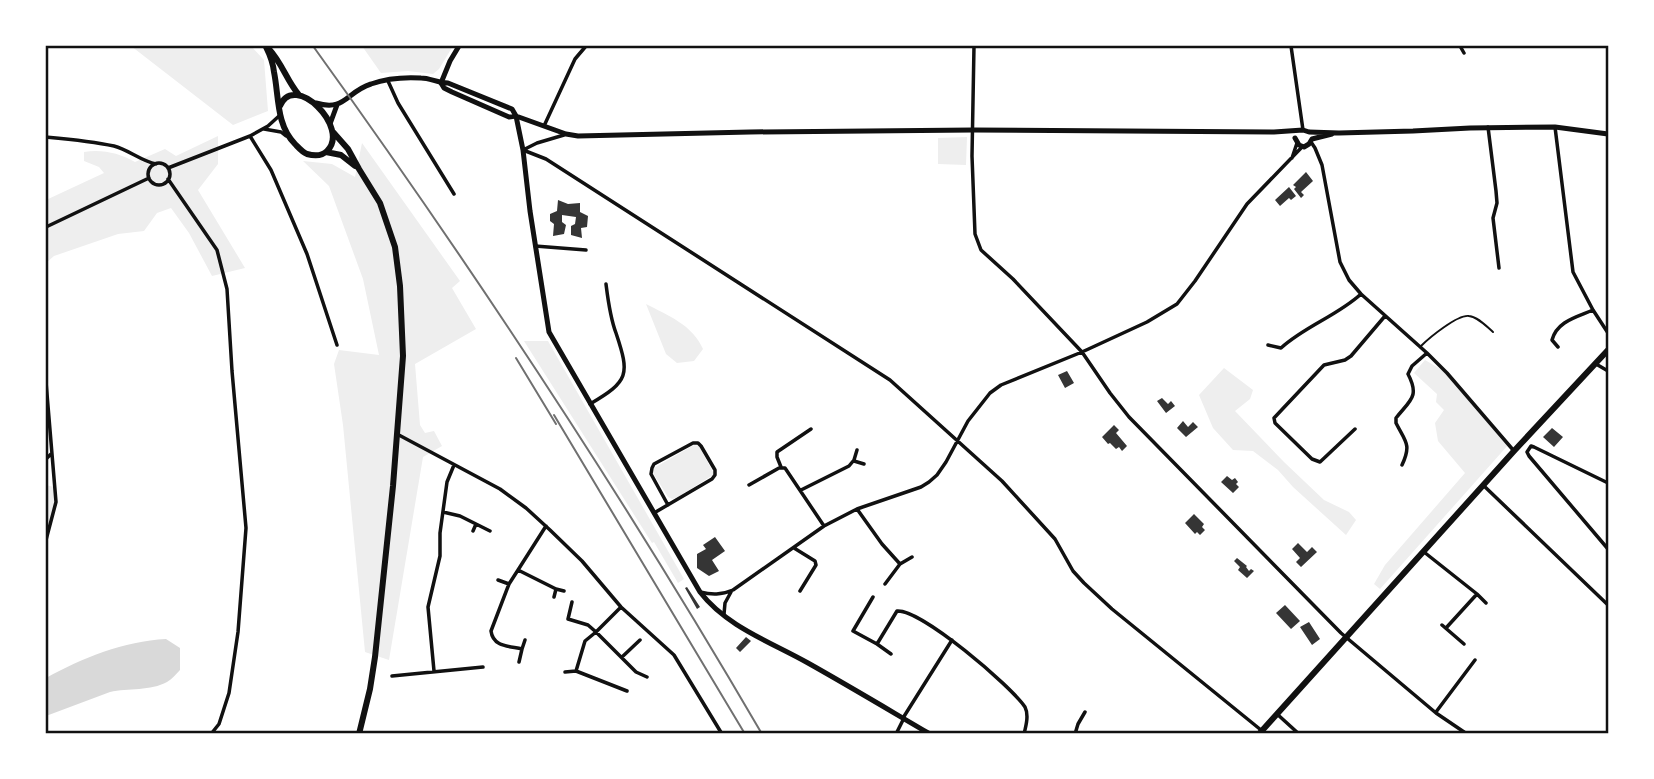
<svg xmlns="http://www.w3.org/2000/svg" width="1654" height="779" font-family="Poppins,sans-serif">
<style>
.green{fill:#eee}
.water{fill:#d9d9d9}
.building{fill:#353535}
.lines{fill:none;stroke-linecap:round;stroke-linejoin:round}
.service{stroke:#111;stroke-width:2}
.minor{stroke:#111;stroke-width:3.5}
.tertiary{stroke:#111;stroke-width:5}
.secondary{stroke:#111;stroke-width:5}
.primary{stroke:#111;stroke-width:6}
.rail{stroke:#707070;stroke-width:2}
.neatline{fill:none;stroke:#111;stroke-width:2.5}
</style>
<rect width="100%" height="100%" fill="#fff"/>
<path class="green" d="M131,46H251L264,60L268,111L233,125Z
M362,46H453L439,69L433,74L408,71L381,73Z
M218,136V164L198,190L245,268L212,276L189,233L171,208L157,213L144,231L118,234L54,256L46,263V200L104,173L99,167L84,161V152C102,149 119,153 135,162L165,149L176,156Z
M967,137L966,165L938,164V138Z
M362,143L460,281L452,288L476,329L415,364L420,425L425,433L434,431L442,446L423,457L389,660L365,652L343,425L334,364L339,350L379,355L363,279L329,186L303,161L332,164L355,177Z
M646,304C667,315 693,325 703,349L694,361L677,363L666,354Z
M524,341H548L684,579L678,583L654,542L652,543Z
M1425,360L1447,373L1509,444L1380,589L1374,584L1385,565L1465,473L1438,441L1435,423L1444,410L1436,402L1437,394L1414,373Z
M1224,368L1253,390L1250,399L1235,411L1284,462L1324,500L1349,512L1356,520L1346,535L1293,487L1278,470L1253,451L1233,450L1213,428L1199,395Z
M694,445L699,446L713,472V475L678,497L672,499L668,497L653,473L654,468Z
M46,485L54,487L56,502L46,540Z"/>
<path class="water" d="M166,639L180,648V670C176,674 172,679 167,682C151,691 128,688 110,692L46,716V678C82,658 124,641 166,639Z"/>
<path class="building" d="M1306,172L1313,181L1301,192L1304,195L1301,198L1294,189L1296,187L1293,185Z
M1289,187L1296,196L1291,200L1289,198L1280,206L1275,200Z
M558,200L568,204L580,203V212L588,216L587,227L581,228L582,238L571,235V226L575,224L576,217L562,215V222L566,225L564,234L553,236L554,224L550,221V214L557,211Z
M1067,371L1074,383L1065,388L1058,375Z
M1162,398L1168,404L1171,401L1175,406L1166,413L1157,401Z
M1183,421L1188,427L1193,422L1198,427L1186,437L1177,428Z
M1114,425L1119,430L1116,433L1127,446L1122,451L1119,447L1116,449L1110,443L1108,444L1102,437Z
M1552,428L1563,437L1554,447L1543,437Z
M1227,476L1232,480L1235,478L1238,482L1236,484L1239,487L1233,493L1221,482Z
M1194,514L1204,524L1202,527L1205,530L1200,535L1197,532L1195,534L1185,523Z
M715,537L725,551L712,560L719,571L709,576L697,568V554L706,549L703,545Z
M1298,543L1307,552L1312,547L1317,552L1301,567L1296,562L1300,558L1292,549Z
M1237,558L1247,566L1246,567L1249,571L1251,569L1254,571L1247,578L1238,570L1240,567L1234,561Z
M687,587L700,607L697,609L685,588Z
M1285,605L1300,621L1291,629L1276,613Z
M1309,622L1320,639L1312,645L1300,627Z
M746,637L751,641L740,652L736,648Z"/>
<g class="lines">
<path class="service" d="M1421,346C1429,338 1458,314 1469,316C1478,317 1486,326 1493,332"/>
<path class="minor" d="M974,46L972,156L975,234L981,250L1013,279L1082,352L1110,393L1129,417L1341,633L1436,713L1467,734
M1291,46L1303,130
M1460,46L1464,53
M388,81L398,103L454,194
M544,126L575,59L586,46
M1488,127L1496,191L1497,203L1493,218L1499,268
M1555,127L1573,272L1593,310L1608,333
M264,129L281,132L286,136
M250,136L271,170L307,254L337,345
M46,137C68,139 91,141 114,146C129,150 141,161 156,164
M1311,142L1315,148L1322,165L1340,262L1349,280L1361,294L1427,353L1447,373L1514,451
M523,150L546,159L890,380L1002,481L1055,539L1073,571L1084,583L1112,609L1261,730
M523,150L537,143L564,135
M1292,158L1297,143
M148 174a11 11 0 1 1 22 0a11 11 0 1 1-22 0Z
M168,168L250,136L268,126L279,116
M168,179L217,250L227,289L232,371L246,528L238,632L229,693L219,724L211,734
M46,227L149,178
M535,246L586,250
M1268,345L1281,348C1305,326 1337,316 1361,294
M1558,347L1552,340C1557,321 1577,317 1593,310
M1596,364L1608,371
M46,382L56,502L46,540
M590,404C629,381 630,375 616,333C610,317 608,300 606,284
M1355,429L1320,462L1312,459L1275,423L1274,418L1324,365L1345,360L1351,356L1385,316
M397,434L500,489L526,508L550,530L582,561L621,607L674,655L722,734
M46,459L51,454
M854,461L864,464
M1402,465C1412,444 1405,441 1396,423V418C1410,400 1420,397 1408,374L1412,366L1427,353
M781,467L777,457V452L811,429
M1608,483L1534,447L1531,446L1527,452L1529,456L1608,549
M749,485L779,468H785L824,526
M1483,485L1608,605
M801,490L849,466L854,460L857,450
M857,509L882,544L900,564
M443,512L460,516L476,524
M654,513L712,479L715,475V470L701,446L698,443H693L654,464L652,468L651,474L668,505
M546,526L518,570L556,589
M473,531L476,524L490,531
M794,548L815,561L816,565L800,591
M1424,552L1477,594
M518,570L509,584L491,631C493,647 509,646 522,649L525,640
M498,580L509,584
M885,584L900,564L912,557
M700,592C712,595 721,595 733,590L824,526L857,509L921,487L929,482L937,475L946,462L968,421L990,393L1001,385L1082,352L1147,322L1177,304L1195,281L1247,204L1303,146
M554,597L556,589L564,591
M873,597L853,631L877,644L897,611C921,609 1011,686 1025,707C1029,715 1026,726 1024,734
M572,602L568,619L588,625L596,632L621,607
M724,614L725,603L731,592
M1442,625L1464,644
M1446,628L1477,594L1486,603
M877,644L891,654
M622,657L640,640
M519,662L522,649
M434,671L428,607L440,556V533L447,482L454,465
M576,671L585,641L596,632L636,672L647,677
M565,672L576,671L627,691
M392,676L483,667
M1436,712L1475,660
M1277,714L1299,734
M903,718L952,640
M896,734L904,718
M1075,734L1078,724L1085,712"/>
<path class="tertiary" d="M441,83L450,61L459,46
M516,116L523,150L530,211L549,332L700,592C727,627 771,642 808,663C849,686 889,710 930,734"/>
<path class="secondary" d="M441,83L444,88L452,92L509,117L516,116L566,134L578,136L750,132L973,130L1274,132L1303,130L1309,132L1339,133L1413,131L1470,128L1555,127L1608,134
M316,103C345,112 346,92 371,84C385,79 405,77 421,78C430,78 438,83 448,83L512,109L516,116
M330,124L337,105
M1295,138L1299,145L1304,147L1309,144L1312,139L1332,134"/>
<path class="primary" d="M266,47C270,55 273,63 274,72C279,96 276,125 295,144C298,147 302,152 307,154C314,156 322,156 327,151C351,128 294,71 280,106
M269,49C282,63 287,81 299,95
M333,132L348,149L359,169L380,203L395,247L400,286L403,356L393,486L375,657L370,689L359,734
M326,152L341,155L355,166
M1259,734L1514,451L1608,350"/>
<path class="rail" d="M313,46C473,268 624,497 762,734
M516,358L556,424
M554,415L745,734"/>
</g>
<rect width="1654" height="779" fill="none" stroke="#ffffff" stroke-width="94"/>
<rect x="47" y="47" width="1560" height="685" class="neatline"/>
</svg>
